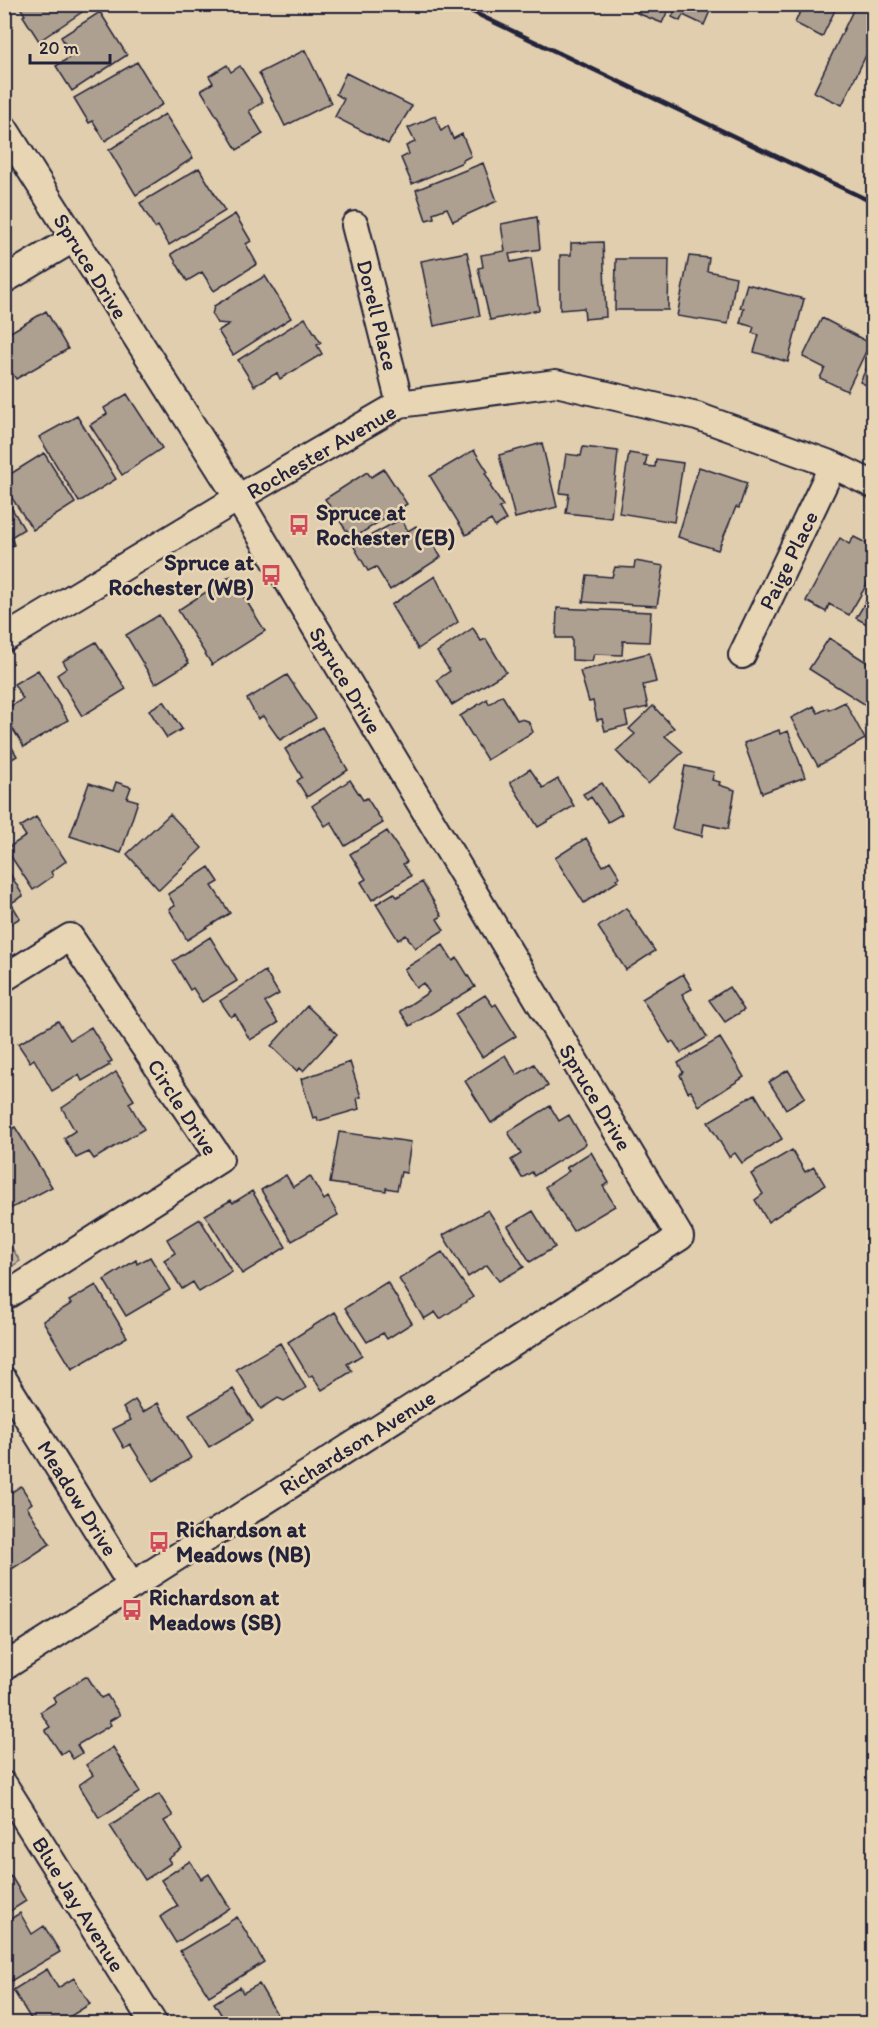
<svg xmlns="http://www.w3.org/2000/svg" width="878" height="2028" font-family="Itim,sans-serif">
<style>
.green{fill:#c4b49d;stroke:#736b6c;stroke-width:1.5}
.building{fill:#aea090;stroke:#22223b;stroke-width:1.5}
.lines{fill:none;stroke-linecap:round;stroke-linejoin:round}
.minor-casing{stroke:#22223b;stroke-width:30}
.minor{stroke:#e8d5b3;stroke-width:26}
.rail{stroke:#22223b;stroke-width:4.5}
.labels{text-anchor:middle;stroke-width:5;stroke-linejoin:round;paint-order:stroke}
.street-label{font-size:22px;fill:#22223b;stroke:#e8d5b3}
.poi-label{font-size:22px;font-weight:bold;fill:#22223b;stroke:#e8d5b3;text-anchor:start}
</style>
<rect width="100%" height="100%" fill="#e0ceae"/>
<filter id="ink" filterUnits="userSpaceOnUse"><feTurbulence type="fractalNoise" baseFrequency=".0167" numOctaves="2"/><feDisplacementMap in="SourceGraphic" scale="12" xChannelSelector="R" yChannelSelector="G"/><feConvolveMatrix kernelMatrix="1 2 1 2 8 2 1 2 1" color-interpolation-filters="sRGB"/></filter>
<g filter="url(#ink)">
<path class="green" d="M5,1237L20,1261L5,1271H4Z"/>
<path class="building" d="M18,4H82L85,10L39,41L23,16L25,15Z
M641,4H671L662,23L637,13Z
M675,4H713L704,25L683,15L680,21L672,17L675,11L672,10Z
M796,4H838L822,37L795,23L802,7Z
M856,4H874V46L871,45L842,105L814,92Z
M100,12L127,55L72,91L56,66L72,56L61,37Z
M305,50L331,103L285,126L259,73Z
M137,62L163,104L105,141L93,121L89,123L74,98Z
M227,65L231,72L240,66L263,102L249,111L263,134L237,150L201,90L213,83L209,76Z
M346,73L412,106L388,144L335,117L344,99L336,94Z
M165,114L193,158L136,195L109,150Z
M435,116L441,131L448,126L453,139L462,134L471,156L463,160V162L412,184L401,158L409,154L406,146L415,142L408,128Z
M483,163L497,201L453,221L447,208L433,213L434,218L426,220L416,190Z
M199,168L225,211L169,245L158,226L155,228L140,203Z
M235,214L251,241L246,244L257,264L214,291L202,272L187,281L171,254Z
M537,217L540,249L509,254L511,262L531,258L539,310L490,320L478,268L483,267L481,255L505,251L501,224Z
M603,242L606,317L585,319L584,308L560,310V255H571V243Z
M467,252L480,316L434,326L421,261Z
M689,256L709,258L707,271L736,277L728,324L677,316Z
M616,259H669L668,310H615Z
M265,276L291,318L233,355L218,331L229,324L217,323L212,315L214,306Z
M747,284L804,299L788,362L754,352L759,335L752,333L754,327L740,323L744,308H740Z
M46,311L68,349L16,379L4,361V336Z
M305,318L321,343L317,345L322,354L280,379L277,373L254,386L238,360Z
M822,318L870,343L847,391L820,378L825,368L803,357Z
M874,352V389L860,382Z
M127,394L162,448L122,475L90,425L107,414L104,408Z
M77,416L116,479L79,502L39,437Z
M542,443L557,507L515,518L499,455Z
M583,447L618,451L611,518L566,513L569,494L560,493L566,454L581,456Z
M474,450L488,472L485,473L492,485L490,486L503,506L499,508L506,520L495,527L491,520L466,535L430,476Z
M44,453L75,503L33,530L4,486V478Z
M629,453L647,456L645,466L655,467L656,459L683,463L674,522L619,513Z
M699,467L747,483L739,508L736,507L718,550L678,537Z
M384,469L407,504L352,539L325,499L367,472L371,477Z
M4,495L24,529L11,537L14,545L4,550Z
M401,519L408,531L416,526L418,529L422,527L441,557L390,590L376,567L368,571L353,545Z
M854,537L874,547V572L849,615L829,604L826,612L806,601L840,538L849,544Z
M635,561L664,566L657,606L583,602L587,575L612,577L615,567L634,568Z
M231,576L265,631L212,665L178,610Z
M435,576L458,622L418,649L391,605Z
M874,588V628L856,618Z
M557,608L651,612L649,642L623,641L622,655L594,654L592,661L572,660V638H556Z
M159,615L189,663L155,684L126,635Z
M473,628L481,641L486,639L506,672L452,705L437,680L450,671L437,652Z
M829,638L874,667V700L869,707L809,669Z
M96,642L126,689L82,716L57,675L67,668L63,661Z
M649,653L656,682L643,685L648,707L625,712L628,725L605,731L602,719L597,720L593,701L589,702L580,671Z
M38,670L68,720L24,747L4,715V710L23,699L14,684Z
M287,675L316,718L280,740L263,716L258,719L247,699Z
M502,695L517,720L520,719L528,721L533,732L487,760L460,716L487,699L489,704Z
M164,701L182,729L167,738L149,710Z
M845,702L865,739L818,766L791,718L814,706L818,713L828,708L829,710Z
M653,706L674,728L665,736L683,752L648,784L616,751L635,734L629,729Z
M322,727L348,770L307,797L297,781L302,777L285,749Z
M779,730L780,734L788,731L805,777L762,793L744,743Z
M4,734L17,756L4,764Z
M685,766L714,772L712,780L720,782L719,785L735,790L728,829L704,824L702,836L672,829Z
M530,769L543,788L558,779L574,806L538,827L510,782Z
M350,780L363,800L367,798L383,823L345,846L331,822L325,826L312,806Z
M116,782L131,787L127,798L138,801L121,853L70,836L89,783L113,791Z
M602,783L622,814L608,822L591,797L587,800L583,794Z
M170,814L202,848L159,890L127,854Z
M36,817L66,861L51,872L53,876L33,890L6,849L26,836L20,827Z
M387,831L407,862L403,864L411,876L372,900L361,882L366,879L350,854Z
M586,838L603,866L610,861L620,877L616,879L618,881L584,903L555,858Z
M4,863L23,896L11,903L20,918L4,928Z
M209,867L219,882L212,886L230,913L187,940L169,909L175,906L168,894Z
M422,882L442,916L437,919L444,930L415,948L406,935L398,940L376,904L394,893L397,897Z
M626,908L655,951L626,970L598,927Z
M210,937L237,981L202,1002L193,988L190,990L173,961Z
M443,945L453,961L457,958L475,987L410,1026L400,1011L429,992L423,983L416,988L404,969Z
M265,971L279,994L265,1002L278,1023L250,1040L235,1014L231,1017L220,1001Z
M683,974L692,989L682,994L707,1037L681,1053L673,1041L670,1043L642,999Z
M729,987L744,1010L725,1022L709,1000Z
M485,995L493,1006L496,1004L516,1036L482,1057L455,1014Z
M307,1006L337,1034L303,1071L300,1068L297,1071L271,1046Z
M58,1021L70,1040L91,1027L112,1061L108,1063L110,1065L82,1081L79,1075L52,1091L34,1059L30,1062L18,1044Z
M720,1038L744,1077L699,1106L691,1091L688,1092L680,1075L683,1072L678,1063Z
M505,1055L517,1075L534,1064L548,1086L491,1123L465,1081Z
M350,1062L361,1097L357,1098L359,1109L318,1121L317,1117L313,1118L301,1079Z
M788,1070L805,1097L786,1109L769,1082Z
M116,1072L134,1100L129,1103L144,1129L94,1159L89,1152L76,1158L64,1138L75,1131L62,1108Z
M755,1094L782,1139L742,1163L735,1153L729,1157L708,1122Z
M550,1106L559,1121L569,1115L586,1144L534,1176L532,1172L522,1178L511,1160L521,1154L508,1132Z
M15,1127L52,1187L4,1212V1134Z
M339,1132L411,1142L406,1173L401,1172L397,1190L386,1188V1191L330,1183Z
M792,1150L805,1172L814,1167L825,1185L768,1222L755,1200L763,1194L751,1174Z
M591,1152L609,1183L603,1186L615,1206L573,1231L545,1187L569,1171L566,1168Z
M286,1175L293,1187L310,1176L324,1200L328,1197L338,1215L292,1241L261,1190Z
M252,1191L286,1247L242,1274L205,1215L231,1200L233,1203Z
M488,1210L524,1267L499,1281L487,1265L468,1277L443,1235Z
M533,1211L555,1247L530,1262L508,1226Z
M200,1219L232,1272L199,1292L193,1282L182,1289L164,1260L175,1253L167,1239Z
M442,1252L473,1297L440,1319L435,1312L424,1319L399,1279Z
M150,1257L170,1290L126,1316L104,1280L136,1260L137,1264Z
M387,1282L412,1323L387,1339L383,1333L367,1342L345,1308Z
M96,1285L127,1337L72,1369L43,1321L71,1304L69,1301Z
M335,1312L362,1355L347,1364L352,1371L322,1390L312,1375L309,1377L288,1342Z
M280,1343L306,1388L284,1401L278,1398L261,1409L236,1369Z
M233,1389L253,1421L209,1447L189,1415Z
M135,1400L143,1412L158,1403L191,1458L153,1481L130,1444L124,1448L113,1429L131,1420L123,1408Z
M4,1480L12,1492L21,1486L32,1503L27,1507L50,1544L12,1569L4,1556Z
M87,1676L101,1698L107,1695L120,1715L109,1721L111,1725L77,1745L82,1753L73,1759L67,1750L61,1754L45,1730L50,1727L40,1712L56,1702L53,1697Z
M113,1747L140,1792L99,1818L79,1785L93,1775L86,1765Z
M159,1794L173,1816L164,1821L182,1849L168,1859L171,1863L145,1880L110,1826Z
M190,1861L201,1879L209,1874L230,1908L176,1943L160,1917L178,1906L161,1880Z
M11,1876L26,1901L4,1915V1880Z
M20,1913L32,1934L44,1926L60,1952L4,1985V1923Z
M237,1917L264,1962L209,1996L180,1951Z
M47,1969L58,1988L74,1978L90,2004L58,2024H34L13,1990Z
M259,1984L281,2021L277,2024H227L214,2003L240,1987L243,1993Z
M83,2017L93,2018L96,2024H73Z"/>
<g class="lines">
<defs>
<path id="minor" d="M4,128L238,498L680,1237L4,1667
M355,225L400,404
M4,280L73,239
M4,639L238,498L400,404L556,383L697,416L833,465L874,485
M742,655L833,465
M4,978L70,937L220,1159L4,1297
M4,1380L132,1586
M4,1785L154,2024"/>
</defs>
<use href="#minor" class="minor-casing"/>
<use href="#minor" class="minor"/>
<path class="rail" d="M456,4L874,203"/>
</g>
</g>
<defs>
<symbol id="bus-bare" viewBox="-9 -9 18 18"><path d="M-5-6H5V4H4V6H2V4H-2V6H-4V4H-5ZM-3.5-4V0h7V-4ZM-3.5 1.2v1.5H-2V1.2ZM2 1.2v1.5H3.5V1.2Z" fill="#d1495b" stroke="#e8d5b3" stroke-width="2.5" paint-order="stroke"/></symbol>
</defs>
<g fill-rule="evenodd">
<use href="#bus-bare" x="284" y="510" width="30" height="30"/>
<use href="#bus-bare" x="256" y="560" width="30" height="30"/>
<use href="#bus-bare" x="144" y="1527" width="30" height="30"/>
<use href="#bus-bare" x="117" y="1595" width="30" height="30"/>
</g>
<g class="labels">
<g class="street-label">
<text transform="translate(91 266) rotate(58)" y="8">Spruce Drive</text>
<text transform="translate(378 315) rotate(76)" y="8">Dorell Place</text>
<text transform="translate(321 451) rotate(-30)" y="8">Rochester Avenue</text>
<text transform="translate(788 560) rotate(-64)" y="8">Paige Place</text>
<text transform="translate(346 680) rotate(59)" y="8">Spruce Drive</text>
<text transform="translate(596 1097) rotate(59)" y="8">Spruce Drive</text>
<text transform="translate(183 1107) rotate(57)" y="8">Circle Drive</text>
<text transform="translate(357 1442) rotate(-32)" y="8">Richardson Avenue</text>
<text transform="translate(78 1498) rotate(58)" y="8">Meadow Drive</text>
<text transform="translate(79 1904) rotate(58)" y="8">Blue Jay Avenue</text>
</g>
<g class="poi-label">
<text x="316" y="520">Spruce at<tspan x="316" dy="25">Rochester (EB)</tspan></text>
<text x="254" y="570" text-anchor="end">Spruce at<tspan x="254" dy="25">Rochester (WB)</tspan></text>
<text x="176" y="1537">Richardson at<tspan x="176" dy="25">Meadows (NB)</tspan></text>
<text x="149" y="1605">Richardson at<tspan x="149" dy="25">Meadows (SB)</tspan></text>
</g>
</g>
<rect width="878" height="2028" fill="none" stroke="#e8d5b3" stroke-width="24"/>
<rect x="12" y="12" width="854" height="2004" fill="none" stroke="#22223b" stroke-width="2" filter="url(#ink)"/>
<path d="M30 54v9h80v-9" fill="none" stroke="#22223b" stroke-width="3"/>
<text x="39" y="54" font-size="18" fill="#22223b" stroke="#e8d5b3" stroke-width="4.5" paint-order="stroke">20 m</text>
</svg>
